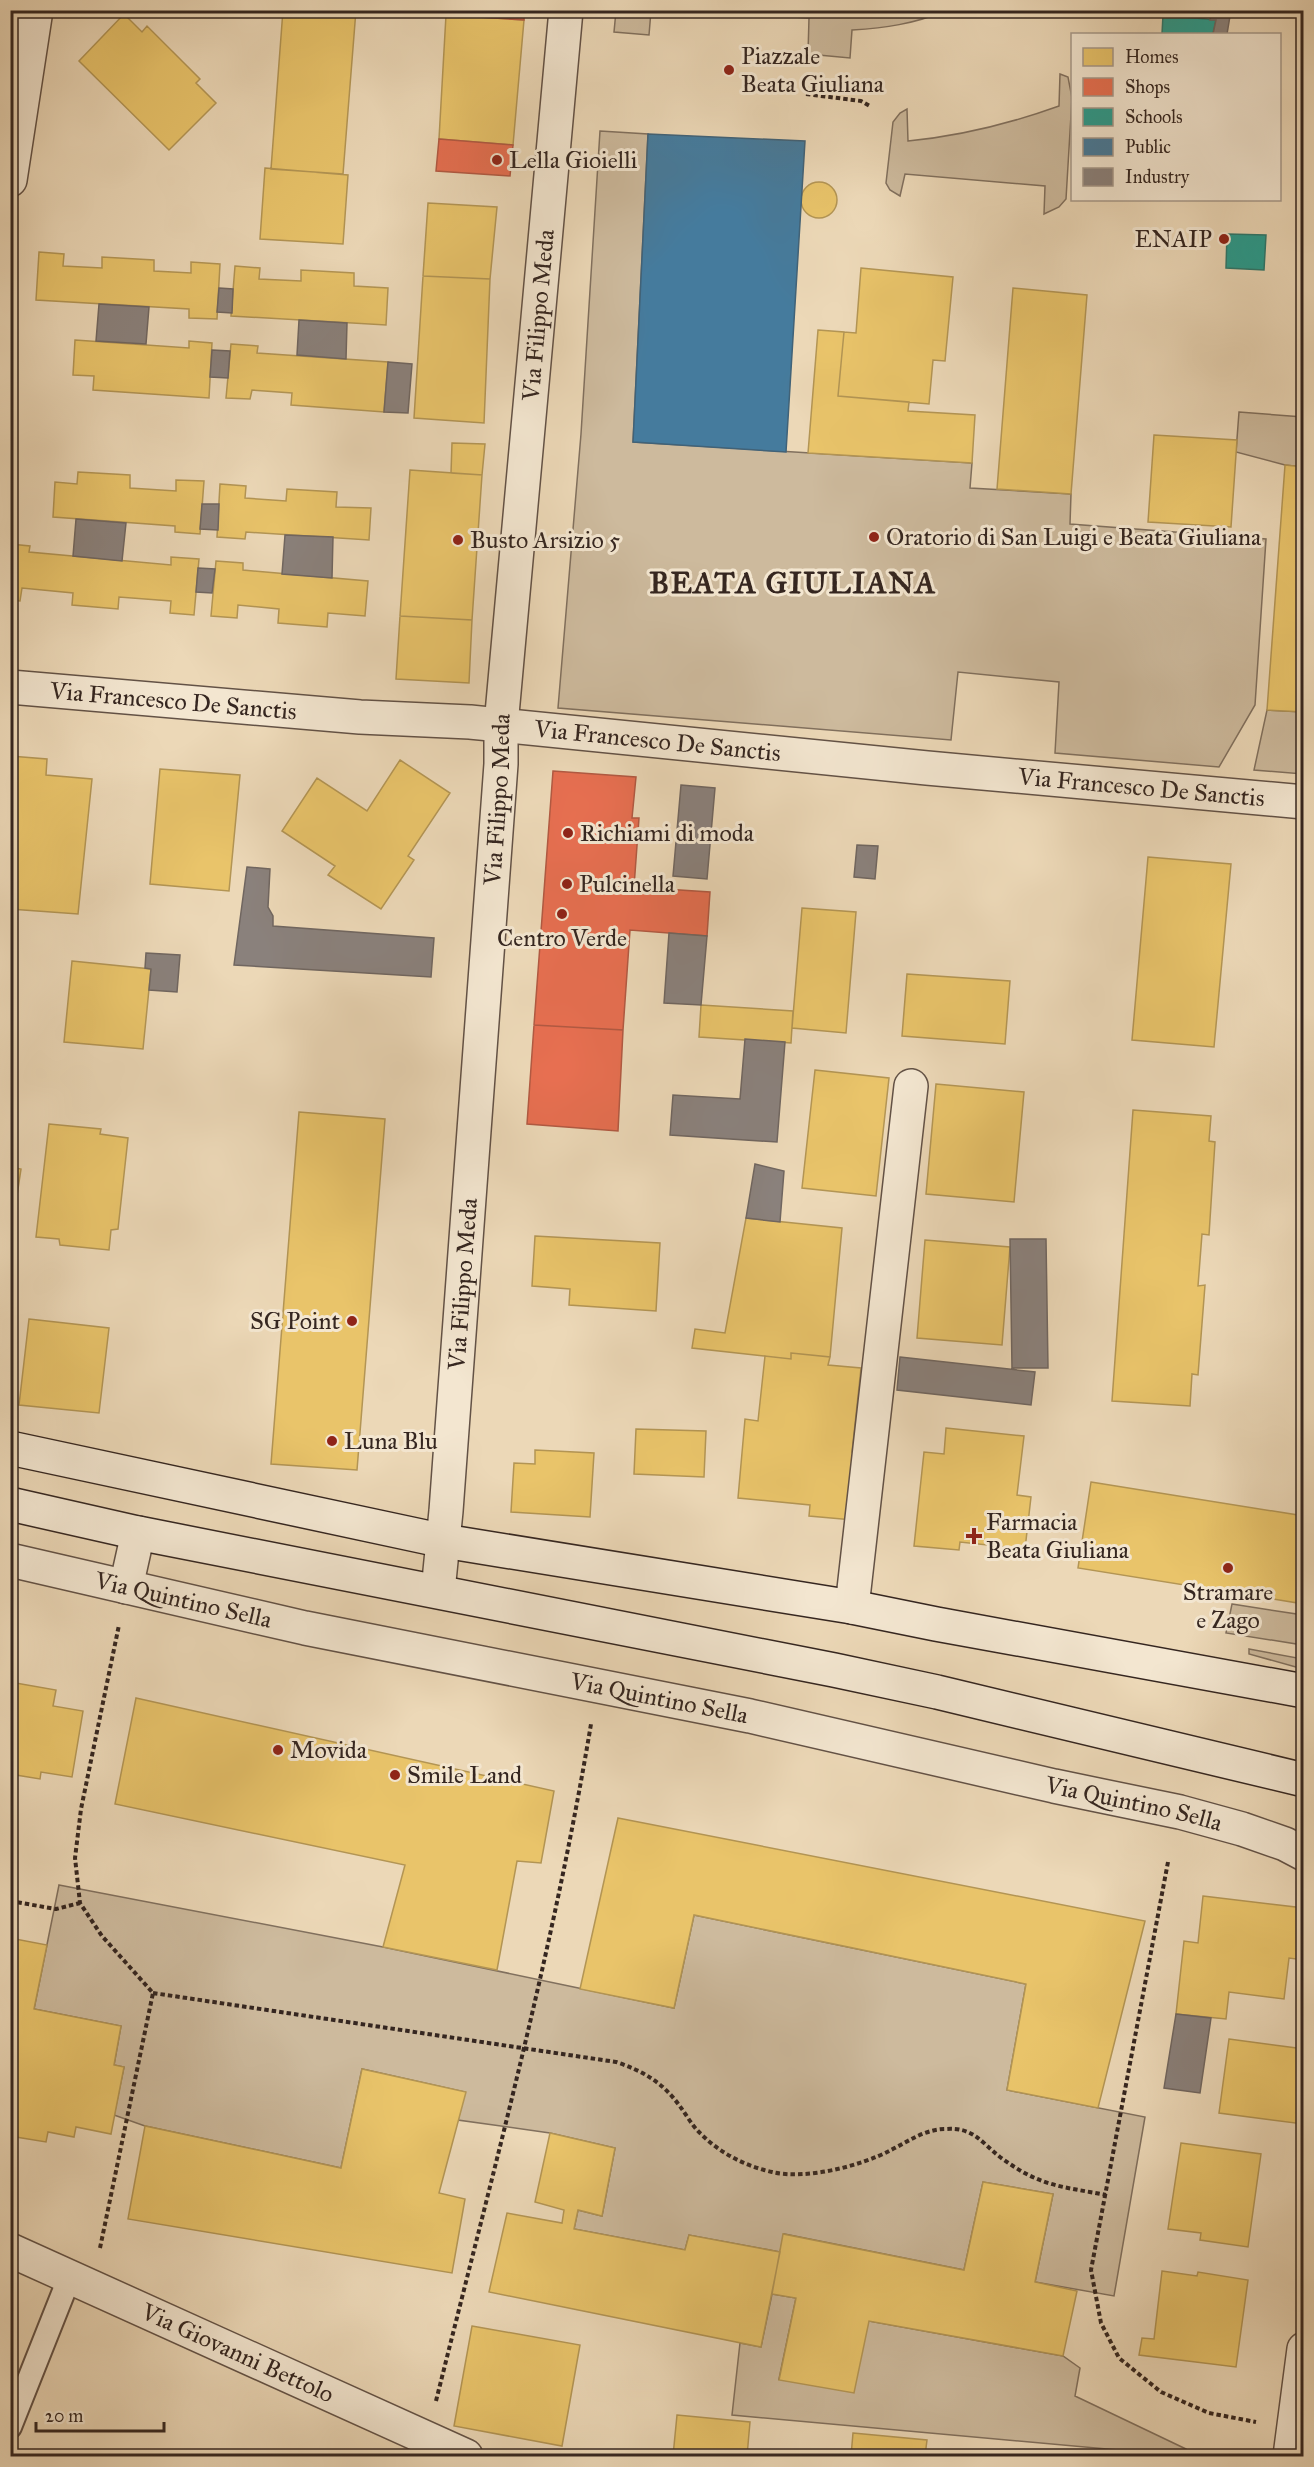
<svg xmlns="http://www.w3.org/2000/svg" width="1314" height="2467" font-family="'IM FELL Great Primer',serif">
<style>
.green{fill:#cdba9d;stroke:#81705e;stroke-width:1.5}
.homes{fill:#e9c46a;stroke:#b39554;stroke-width:1.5}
.shops{fill:#e76f51;stroke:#b25942;stroke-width:1.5}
.schools{fill:#2a9d8f;stroke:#2d796e;stroke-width:1.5}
.public{fill:#457b9d;stroke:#406278;stroke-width:1.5}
.industry{fill:#8a817c;stroke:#706660;stroke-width:1.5}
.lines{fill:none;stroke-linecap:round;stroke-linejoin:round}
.lane-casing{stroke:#635246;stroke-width:26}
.street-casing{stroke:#635246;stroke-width:36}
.secondary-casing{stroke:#352620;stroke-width:36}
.path{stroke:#352620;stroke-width:4;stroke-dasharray:4.5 3;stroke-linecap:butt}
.lane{stroke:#f3e6d0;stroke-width:22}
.street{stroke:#f3e6d0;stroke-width:33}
.secondary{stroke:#f3e6d0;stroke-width:33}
.poi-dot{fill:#8f2418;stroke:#f3e6d0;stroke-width:2}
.labels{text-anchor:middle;stroke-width:6;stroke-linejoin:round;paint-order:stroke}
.poi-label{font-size:24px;fill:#352620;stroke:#f3e6d0;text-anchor:start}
.street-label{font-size:24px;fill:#352620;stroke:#f3e6d0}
.district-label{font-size:30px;font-weight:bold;letter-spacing:1.5px;fill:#352620;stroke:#f3e6d0}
</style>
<rect width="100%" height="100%" fill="#ecd8b7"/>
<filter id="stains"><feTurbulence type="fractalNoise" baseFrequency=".00333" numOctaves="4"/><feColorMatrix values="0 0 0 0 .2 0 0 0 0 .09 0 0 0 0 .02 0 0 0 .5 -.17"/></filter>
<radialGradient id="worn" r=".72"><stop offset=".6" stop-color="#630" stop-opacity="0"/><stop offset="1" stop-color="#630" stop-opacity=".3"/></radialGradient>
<path class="green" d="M616,11H651L649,35L614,32Z
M701,11L944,10V11C915,24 884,28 852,30L850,58L808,54L809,18Z
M1060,74L1068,77L1072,98L1066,199L1059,207L1044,214L1045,186L905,174L900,196L890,190L886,183L893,122L900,113L907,109L908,141C960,136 1009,124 1059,106Z
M600,131L648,134L633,442L972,463L970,488L1071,494L1070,524L1266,539L1255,705L1219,767L1055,753L1059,682L958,672L951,740L558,708L581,434Z
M1239,412L1303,417V467L1285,465L1236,452Z
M1267,710L1303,712V774L1254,770Z
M1232,1604L1303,1615V1645L1226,1633Z
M1249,1649L1303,1659V1669L1249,1654Z
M59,1885L383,1947L674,2008L694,1915L1026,1984L1007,2090L1145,2117L1114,2296L1035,2282L1053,2194L983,2182L964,2270L784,2234L780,2252L689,2235L685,2250L574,2229L578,2210L602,2216L615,2148L550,2133L458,2120L465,2092L362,2069L341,2168L145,2126L114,2115L124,2067L114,2065L121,2026L34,2009Z
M772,2294L796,2298L779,2379L869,2321L1063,2356L1080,2368L1075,2396L1186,2449L1184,2456L732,2415L740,2343L761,2347Z"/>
<path class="homes" d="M283,10H356L343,174L271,169Z
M124,14L142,32L147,26L200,79L196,83L216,103L169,150L79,61Z
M446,15L524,20L513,145L439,139Z
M265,168L348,175L343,244L260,239Z
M801 200a18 18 0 1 1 36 0a18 18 0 1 1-36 0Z
M428,203L497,207L490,279L423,276Z
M39,252L64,254L63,266L102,268V257L154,260V271L191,273V262L220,264L217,319L189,318V309L36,300Z
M235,266L260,268L259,279L301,281V270L354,273V286L388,288L386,325L231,316Z
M861,268L953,277L945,361L933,360L929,404L838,396L844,332L856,333Z
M423,276L490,279L484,423L414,418Z
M1013,288L1087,295L1071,494L997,489Z
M818,330L844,332L838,396L909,402L908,411L975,415L972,463L808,453Z
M75,340L189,348V341L212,343L209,398L93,390L94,376L73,375Z
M231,344L258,346L257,353L388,362L384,412L291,405L292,393L252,390L250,399L226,398Z
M1154,435L1237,440L1231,527L1148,522Z
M452,443L485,444L482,475L451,473Z
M1285,465L1304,467V712L1267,710Z
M410,470L482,475L472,620L400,616Z
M78,472L130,475V488L176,491V480L204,481L200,534L175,532V526L53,517L55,482L77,484Z
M220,484L246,486L245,498L286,501L287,489L337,492L336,507L371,508L369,540L246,532L245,539L217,537Z
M10,544L30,546L29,552L171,565V557L199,559L194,615L170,613L171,601L119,597L118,609L72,605L73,593L22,588L20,601L10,600Z
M216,561L243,563V570L368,581L365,616L328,613L327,627L278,623L279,609L238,605L237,618L211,616Z
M400,616L472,620L469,683L396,679Z
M10,756L47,759L46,775L92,779L78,914L10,909Z
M400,760L450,793L408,856L414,860L381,909L328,875L335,866L282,831L317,778L367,811Z
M160,769L240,775L229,891L150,884Z
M1148,857L1231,864L1214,1047L1132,1040Z
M802,908L856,912L846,1033L792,1028Z
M72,961L151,969L143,1049L64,1042Z
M907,974L1010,981L1005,1044L902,1036Z
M701,1005L793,1011L791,1043L699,1037Z
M815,1070L889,1078L876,1196L802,1188Z
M936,1084L1024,1092L1014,1202L926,1194Z
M1133,1110L1211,1116L1209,1141L1215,1142L1209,1235L1202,1234L1198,1286L1205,1285L1198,1375L1192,1374L1190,1406L1112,1401Z
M299,1112L385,1119L357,1470L271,1464Z
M49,1124L101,1129L100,1134L128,1138L118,1229L111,1230L109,1250L60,1245L59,1239L36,1237Z
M10,1167L21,1169L11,1235H10Z
M746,1218L842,1228L830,1357L791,1353V1359L692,1348L695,1329L725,1333Z
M535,1236L660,1243L656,1311L569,1305L570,1289L532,1286Z
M925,1240L1010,1247L1002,1345L917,1338Z
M29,1319L109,1328L99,1413L19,1405Z
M791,1353L830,1357L828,1365L861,1368L852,1452L859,1453L853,1520L809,1516L810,1505L738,1498L745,1419L758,1421L765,1356L791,1359Z
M946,1428L1024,1436L1017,1495L1031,1497L1025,1549L960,1542L959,1550L914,1546L924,1452L944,1454Z
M636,1429L706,1431L704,1477L634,1474Z
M535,1450L594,1453L590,1517L511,1512L514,1463L535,1464Z
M1091,1482L1304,1516V1604L1078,1568Z
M10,1682L56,1690L53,1706L83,1711L72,1777L41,1772L40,1779L10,1774Z
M136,1698L554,1791L541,1863L517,1861L497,1970L383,1947L405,1865L115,1804Z
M618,1818L1145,1921L1098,2108L1007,2090L1026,1984L694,1915L674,2008L580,1989Z
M1203,1896L1304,1908V1960L1289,1958L1284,1999L1229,1992L1226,2019L1176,2014L1184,1941L1198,1943Z
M10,1938L47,1945L34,2009L121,2026L114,2065L124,2067L111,2134L76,2127L74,2137L48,2132L46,2142L10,2136Z
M1229,2039L1304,2049L1303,2124L1219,2113Z
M362,2069L466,2092L439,2193L465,2199L452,2273L128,2219L145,2126L341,2168Z
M550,2133L615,2148L602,2216L578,2210L574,2229L685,2250L689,2235L780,2252L761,2347L489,2292L507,2213L562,2223L564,2210L535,2202Z
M1181,2143L1261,2154L1248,2247L1200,2240L1201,2233L1168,2229Z
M983,2182L1053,2194L1035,2282L1077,2291L1063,2356L869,2321L854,2393L779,2380L796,2298L772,2294L783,2234L964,2270Z
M1162,2271L1197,2276L1198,2272L1248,2280L1236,2367L1139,2355L1142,2338L1154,2339Z
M472,2326L580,2345L562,2446L454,2426Z
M677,2415L750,2422L747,2456H673Z
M853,2433L927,2440L925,2456H851Z"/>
<path class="shops" d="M447,10H524V20L446,15Z
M439,139L513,145L510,176L436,171Z
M553,771L636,777L632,818H639L634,887L710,892L707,936L630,930L623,1030L534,1025Z
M534,1025L623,1030L618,1131L527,1124Z"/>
<path class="schools" d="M1163,15L1216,20L1213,34H1162Z
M1227,234L1266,235L1264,270L1226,268Z"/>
<path class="public" d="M648,134L805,141L786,452L633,442Z"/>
<path class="industry" d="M1212,10H1231L1227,34H1213L1216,20H1210Z
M219,288L233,289L232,313L217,312Z
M99,304L149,307L146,344L96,341Z
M299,320L347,323L346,359L297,355Z
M212,350L230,351L228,378L210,377Z
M388,362L412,364L408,413L384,412Z
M202,504H219L218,530L200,529Z
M76,519L126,523L122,561L73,556Z
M285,535L333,537L332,578L282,574Z
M198,568L215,569L212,593L196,592Z
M681,785L715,788L707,879L673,876Z
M857,845L878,846L875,879L854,877Z
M247,867L270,869L268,907L273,916V926L434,938L431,977L234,965Z
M669,933L707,936L701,1005L664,1003Z
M146,953L180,955L177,992L149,990L151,969L145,968Z
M745,1039L785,1042L777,1142L670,1135L673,1095L740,1099Z
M755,1164L784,1171L780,1222L746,1218Z
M1010,1239H1046L1048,1368H1012Z
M900,1357L1035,1372L1031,1405L897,1390Z
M1176,2014L1211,2018L1200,2093L1164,2088Z"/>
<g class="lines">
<defs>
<path id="lane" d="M10,2427L70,2276"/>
<g id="street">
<path d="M10,180L36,10"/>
<path id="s1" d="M10,687L360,717L470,722L927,768L1304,802"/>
<path id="s2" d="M10,1560L305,1628L750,1716L1054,1786L1180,1812L1242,1829L1285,1844L1304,1854"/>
<path d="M126,1587L138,1533"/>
<path id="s3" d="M438,1591L446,1511L501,764V725L566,10"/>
<path d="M852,1607L911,1086"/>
<path id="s4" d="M10,2250L466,2456"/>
<path d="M1290,2456L1304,2349"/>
</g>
<path id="secondary" d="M10,1448L444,1541L852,1607L936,1624L1304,1691
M10,1504L138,1533L834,1670L937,1692L1304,1780"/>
</defs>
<use href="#lane" class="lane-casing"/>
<use href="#street" class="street-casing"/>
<use href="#secondary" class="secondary-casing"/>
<path class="path" d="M806,94L861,101L870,106
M1168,1862L1091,2270L1101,2323L1119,2358L1161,2392L1209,2413L1256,2422
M10,1901L56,1909L80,1903
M153,1993L616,2062C643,2071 662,2082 679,2105C686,2114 692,2126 701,2134C720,2153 745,2166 772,2172C806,2180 861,2166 891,2150C909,2141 925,2129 946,2129C973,2127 981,2142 1000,2157C1011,2165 1023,2173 1035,2178C1057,2188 1082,2190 1106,2195
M100,2248L153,1993L102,1936L80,1903L75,1858L81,1809L119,1625
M436,2401C492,2176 553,1952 591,1724"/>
<use href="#lane" class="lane"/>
<use href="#street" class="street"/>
<use href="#secondary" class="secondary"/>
</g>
<g class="poi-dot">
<circle cx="729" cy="70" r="6"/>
<circle cx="497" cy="160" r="6"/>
<circle cx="1224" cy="239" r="6"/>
<circle cx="874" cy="537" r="6"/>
<circle cx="458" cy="540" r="6"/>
<circle cx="568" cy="833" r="6"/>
<circle cx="567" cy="884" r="6"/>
<circle cx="562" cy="914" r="6"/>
<circle cx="352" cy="1321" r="6"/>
<circle cx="332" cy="1441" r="6"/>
<path d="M971 1527h6v6h6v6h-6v6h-6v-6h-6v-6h6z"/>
<circle cx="1228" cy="1568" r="6"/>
<circle cx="278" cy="1750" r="6"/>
<circle cx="395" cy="1775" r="6"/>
</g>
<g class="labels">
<g class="poi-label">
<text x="741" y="64">Piazzale<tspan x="741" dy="28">Beata Giuliana</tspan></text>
<text x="509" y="168">Lella Gioielli</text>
<text x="1212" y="247" text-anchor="end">ENAIP</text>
<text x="886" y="545">Oratorio di San Luigi e Beata Giuliana</text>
<text x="470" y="548">Busto Arsizio 5</text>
<text x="580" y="841">Richiami di moda</text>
<text x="579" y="892">Pulcinella</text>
<text x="562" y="946" text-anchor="middle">Centro Verde</text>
<text x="340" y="1329" text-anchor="end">SG Point</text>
<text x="344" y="1449">Luna Blu</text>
<text x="986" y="1530">Farmacia<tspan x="986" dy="28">Beata Giuliana</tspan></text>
<text x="1228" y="1600" text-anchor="middle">Stramare<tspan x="1228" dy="28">e Zago</tspan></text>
<text x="290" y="1758">Movida</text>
<text x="407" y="1783">Smile Land</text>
</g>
<g class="street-label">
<text dy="8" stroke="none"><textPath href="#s3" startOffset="1280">Via Filippo Meda</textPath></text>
<text dy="8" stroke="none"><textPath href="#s1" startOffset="164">Via Francesco De Sanctis</textPath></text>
<text dy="8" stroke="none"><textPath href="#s1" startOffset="650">Via Francesco De Sanctis</textPath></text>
<text dy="8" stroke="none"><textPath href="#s1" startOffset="1136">Via Francesco De Sanctis</textPath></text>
<text dy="8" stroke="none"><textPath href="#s3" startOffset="794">Via Filippo Meda</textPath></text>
<text dy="8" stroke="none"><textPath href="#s3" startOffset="308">Via Filippo Meda</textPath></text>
<text dy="8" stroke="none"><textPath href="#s2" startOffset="178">Via Quintino Sella</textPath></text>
<text dy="8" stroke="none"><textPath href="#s2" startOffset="664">Via Quintino Sella</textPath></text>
<text dy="8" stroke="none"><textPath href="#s2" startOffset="1150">Via Quintino Sella</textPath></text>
<text dy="8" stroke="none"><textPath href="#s4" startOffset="250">Via Giovanni Bettolo</textPath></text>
</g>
<g class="district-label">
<text x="793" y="593">BEATA GIULIANA</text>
</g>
</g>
<rect width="1314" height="2467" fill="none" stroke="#ecd8b7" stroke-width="36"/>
<rect x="12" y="12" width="1290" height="2443" fill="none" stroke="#352620" stroke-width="3"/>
<rect x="18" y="18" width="1278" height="2431" fill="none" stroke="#352620" stroke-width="1.5"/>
<rect x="1071" y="33" width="210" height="168" fill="#f3e6d0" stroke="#a7998a" stroke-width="1.5"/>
<rect x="1083" y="48" width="30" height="18" fill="#e9c46a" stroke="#a7998a" stroke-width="1.5"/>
<text x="1125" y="63" font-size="18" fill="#352620">Homes</text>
<rect x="1083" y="78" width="30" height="18" fill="#e76f51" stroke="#a7998a" stroke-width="1.5"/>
<text x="1125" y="93" font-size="18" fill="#352620">Shops</text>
<rect x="1083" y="108" width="30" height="18" fill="#2a9d8f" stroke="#a7998a" stroke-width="1.5"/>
<text x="1125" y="123" font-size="18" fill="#352620">Schools</text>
<rect x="1083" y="138" width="30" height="18" fill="#457b9d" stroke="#a7998a" stroke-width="1.5"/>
<text x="1125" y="153" font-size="18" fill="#352620">Public</text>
<rect x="1083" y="168" width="30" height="18" fill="#8a817c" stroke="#a7998a" stroke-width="1.5"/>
<text x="1125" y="183" font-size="18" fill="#352620">Industry</text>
<path d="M36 2422v9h128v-9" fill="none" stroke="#352620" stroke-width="3"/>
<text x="45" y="2422" font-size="18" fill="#352620" stroke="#f3e6d0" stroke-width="4.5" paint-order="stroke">20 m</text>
<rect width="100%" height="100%" filter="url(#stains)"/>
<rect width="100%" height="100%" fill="url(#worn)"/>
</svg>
